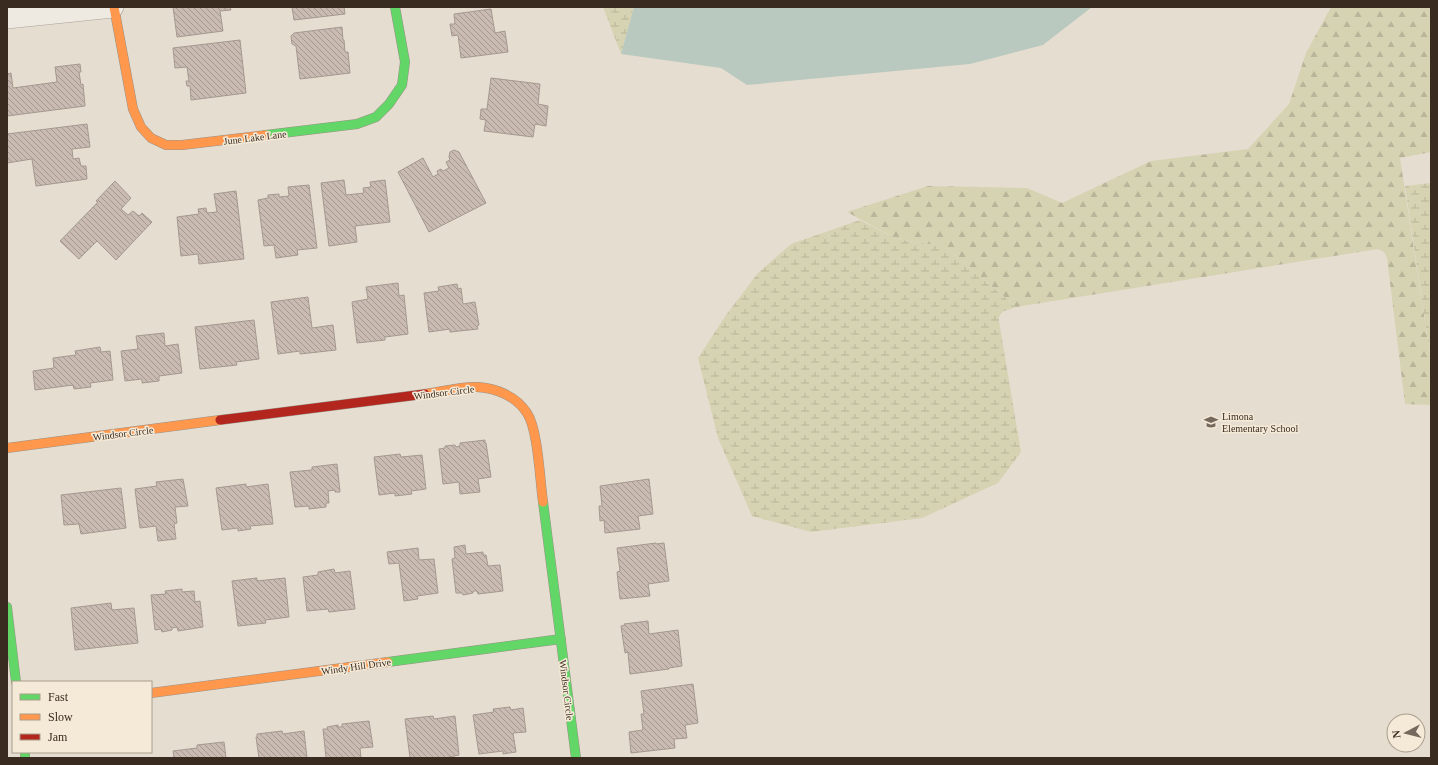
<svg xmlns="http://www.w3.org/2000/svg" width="1438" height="765" font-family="Georgia,serif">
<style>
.forest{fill:url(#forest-firs)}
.wetland{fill:url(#wetland-marsh)}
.water{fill:#bac9bf}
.building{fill:url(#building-back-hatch);stroke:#a5998f}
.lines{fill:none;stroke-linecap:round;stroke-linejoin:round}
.street-casing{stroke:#aaa298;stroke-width:22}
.fast-casing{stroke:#9a9288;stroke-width:10}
.slow-casing{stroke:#9a9288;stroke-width:10}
.jam-casing{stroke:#9a9288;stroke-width:10}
.street{stroke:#eee9e1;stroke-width:21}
.fast{stroke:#63d668;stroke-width:9}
.slow{stroke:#ff974d;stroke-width:9}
.jam{stroke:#b3261e;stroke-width:9}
.labels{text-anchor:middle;stroke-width:3;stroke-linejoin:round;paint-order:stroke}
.street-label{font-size:10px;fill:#392b20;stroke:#f5ead7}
.poi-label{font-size:10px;fill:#392b20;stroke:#f5ead7;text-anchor:start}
</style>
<defs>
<pattern id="forest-firs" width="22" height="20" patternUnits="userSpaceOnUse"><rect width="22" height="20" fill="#d6d3b3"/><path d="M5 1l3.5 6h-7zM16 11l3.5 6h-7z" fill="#b8b59a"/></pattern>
<pattern id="wetland-marsh" width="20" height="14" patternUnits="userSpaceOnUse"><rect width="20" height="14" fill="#d6d3b3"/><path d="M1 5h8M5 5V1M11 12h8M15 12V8" fill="none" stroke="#b8b59a"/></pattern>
<pattern id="building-back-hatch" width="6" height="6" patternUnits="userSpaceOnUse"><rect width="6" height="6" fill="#c9bbb1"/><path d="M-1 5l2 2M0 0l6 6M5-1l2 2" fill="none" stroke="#a49890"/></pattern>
</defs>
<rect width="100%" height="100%" fill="#e5ddd0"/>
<path class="forest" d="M1331,7H1431V152L1400,158L1431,361V405L1405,404L1387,258L1384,252L1378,249L1016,307L945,247L897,239L847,212L928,186L1027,188L1062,203L1151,161L1248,149L1289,104L1306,53Z"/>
<path class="wetland" d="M603,7H634L621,54Z
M1431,183V361L1405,186Z
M860,220L897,239L945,247L1016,307L1002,312L999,317V321L1021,452L998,483L922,518L811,532L752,516L718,438L698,358L726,315L758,273L791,244Z"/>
<path class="water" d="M634,7H1092L1043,45L970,64L747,85L721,68L621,54Z"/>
<path class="building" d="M173,7H230L231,10L220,11L223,31L177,37Z
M292,7H344L345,14L294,20Z
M491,9L495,33L505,31L508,52L461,58L458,35L452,36L450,24H455L454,14Z
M342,27L343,40H344L345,52H348L350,73L300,79L296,46L292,44L291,36L294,33Z
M240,40L246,93L191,100L190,86H187L186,81H189L187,67L175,68L173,48Z
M80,64L81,72H79L81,85L83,84L85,106L7,116V74L11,73L13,88L57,82L55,67Z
M491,78L540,84L538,104L548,106L546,126L535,124L533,137L484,131L486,120L480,119L481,109H487Z
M87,124L90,147L72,149L73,159L79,158L81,166H86L87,179L36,186L32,159L7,163V134Z
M454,150L459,152L486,203L429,232L398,172L423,158L433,177L438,174L437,171L441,169L443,171L449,168L446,162L450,160L449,157L450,152Z
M344,180L346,195L364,193L363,188L371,187L370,182L385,180L390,222L355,226L357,242L329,246L321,183Z
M115,181L131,198L121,209L128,215L133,211L139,216L142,213L152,222L116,260L97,241L79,259L60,241L98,202L96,201Z
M309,185L317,248L297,250L298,255L276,258L274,245L264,246L258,200L268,198V195L279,194V197L289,196L288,187Z
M236,191L244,259L199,264L198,254L181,256L177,217L199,214L198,209L206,208L207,213L217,212L214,194Z
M398,283L399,296L404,295L408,334L385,337V340L357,343L352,302L368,299L366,287Z
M457,284L458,289L461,288L463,304L475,302L479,325L477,326L478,329L450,332V329L429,332L424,293L439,291L438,287Z
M308,297L312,328L333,325L336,350L300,354V351L278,354L271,302Z
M254,320L259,359L236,362L237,365L200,369L195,327Z
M164,333L165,346L178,344L182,373L159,376V381L142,383V379L125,381L121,351L138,349L136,336Z
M100,347L101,352L110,351L113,380L90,383L91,387L74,389L73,385L35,390L33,371L54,368L53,358L76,355L75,351Z
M485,440V443H486L491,477L478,479L480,492L460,494L459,482L443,484L439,449L445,448V446L455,445L456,447L460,446V443Z
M400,454L401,457L422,455L426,489L411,491L412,494L395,496V493L379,495L374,457Z
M337,464L340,492H335V490L328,491L329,503H326V507L309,509V506L295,507L290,472L312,470V467Z
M183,479L188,506L175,507L177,523L174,524L176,539L158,541L156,526L140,528L135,489L157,486L156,482Z
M649,479L653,514L638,516L640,529L605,533L604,520L600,521L599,506H602L600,486Z
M246,484V487L268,484L273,524L250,526L251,529L238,531V528L222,530L216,488Z
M121,488L126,528L81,534L79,524L64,525L61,495Z
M656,543V544L664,543L669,581L648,584L650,596L620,599L617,572L620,571L617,548Z
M465,545L466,554L483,552V555H486L488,566L500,565L503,591L478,594L477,591H473V593L463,595L462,593H456L452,559L455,558L454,547Z
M418,548L419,560L434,559L438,593L417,596L418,599L404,601L399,563L389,564L387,552Z
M334,569L335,573L350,571L355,609L329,612L328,609L307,611L303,577L318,575V572Z
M257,578V581L285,578L289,617L265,620L266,623L238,626L232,581Z
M182,589V592L194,591L195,602L200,601L203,627L178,631L177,627L172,628V630L162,632L161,629L155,630L151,595L166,594L165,591Z
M111,603L112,610L134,608L138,643L75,650L71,608Z
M648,621L649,634L678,630L682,666L669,668V669L630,674L628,652L625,653L621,626L625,625L624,624Z
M693,684L698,723L685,725L687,738L674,739L675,748L631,753L629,732L643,730L641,714H644L641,691Z
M510,707L511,710L523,708L526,732L513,733L516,752L503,754V751L479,754L473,715L494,712L493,709Z
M433,716L434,719L455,716L459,755L445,758H410L405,719Z
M369,721L373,747L360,748L361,758H326L323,729H328L327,727L338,725V727H342V724Z
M282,731L283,734L304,731L307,758H259L256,737H257V734Z
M224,742L226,758H174L173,751L197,748V745Z"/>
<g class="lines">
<defs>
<path id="street" d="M7,18L113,7"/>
<path id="fast" d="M266,135L357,124L376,117L389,104L402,85L405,62L395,7
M543,502L576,758
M7,607L16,682
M388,662L561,639
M25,752V758"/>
<path id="slow" d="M114,7L133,109L141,127L151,138L166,145H182L266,135
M425,394C440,392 463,386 477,387C496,388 516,396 527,413C538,429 540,481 543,502
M7,448L220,420
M151,693L388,662"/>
<path id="jam" d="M220,420L425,394"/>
</defs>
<use href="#street" class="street-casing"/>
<use href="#fast" class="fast-casing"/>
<use href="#slow" class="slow-casing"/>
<use href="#jam" class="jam-casing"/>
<use href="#street" class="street"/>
<use href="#fast" class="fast"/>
<use href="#slow" class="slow"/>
<use href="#jam" class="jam"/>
</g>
<defs>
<symbol id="school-bare" viewBox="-9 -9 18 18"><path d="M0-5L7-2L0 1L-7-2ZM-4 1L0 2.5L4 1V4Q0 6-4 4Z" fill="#75695e" stroke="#f5ead7" stroke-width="2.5" paint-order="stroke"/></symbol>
</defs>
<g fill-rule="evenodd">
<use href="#school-bare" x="1201" y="412" width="20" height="20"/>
</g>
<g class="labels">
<g class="street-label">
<text transform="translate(255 137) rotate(-7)" y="4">June Lake Lane</text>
<text transform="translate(444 392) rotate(-7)" y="4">Windsor Circle</text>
<text transform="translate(123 433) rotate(-7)" y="4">Windsor Circle</text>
<text transform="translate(356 666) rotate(-8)" y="4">Windy Hill Drive</text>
<text transform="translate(567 690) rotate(83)" y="4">Windsor Circle</text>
</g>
<g class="poi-label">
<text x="1222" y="420">Limona<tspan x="1222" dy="12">Elementary School</tspan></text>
</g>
</g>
<rect width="1438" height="765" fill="none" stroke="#392b20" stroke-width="16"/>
<rect x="12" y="681" width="140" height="72" fill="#f5ead7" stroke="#aa9e8e"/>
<rect x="20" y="694" width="20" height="6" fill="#63d668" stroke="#aa9e8e"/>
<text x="48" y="701" font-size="12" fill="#392b20">Fast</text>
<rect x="20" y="714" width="20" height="6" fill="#ff974d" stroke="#aa9e8e"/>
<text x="48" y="721" font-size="12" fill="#392b20">Slow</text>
<rect x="20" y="734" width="20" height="6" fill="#b3261e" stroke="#aa9e8e"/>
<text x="48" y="741" font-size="12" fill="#392b20">Jam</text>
<g transform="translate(1406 733) rotate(263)"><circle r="19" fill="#f5ead7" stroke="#aa9e8e"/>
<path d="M0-3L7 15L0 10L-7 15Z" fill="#75695e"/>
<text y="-6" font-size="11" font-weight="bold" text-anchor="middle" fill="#392b20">N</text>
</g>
</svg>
